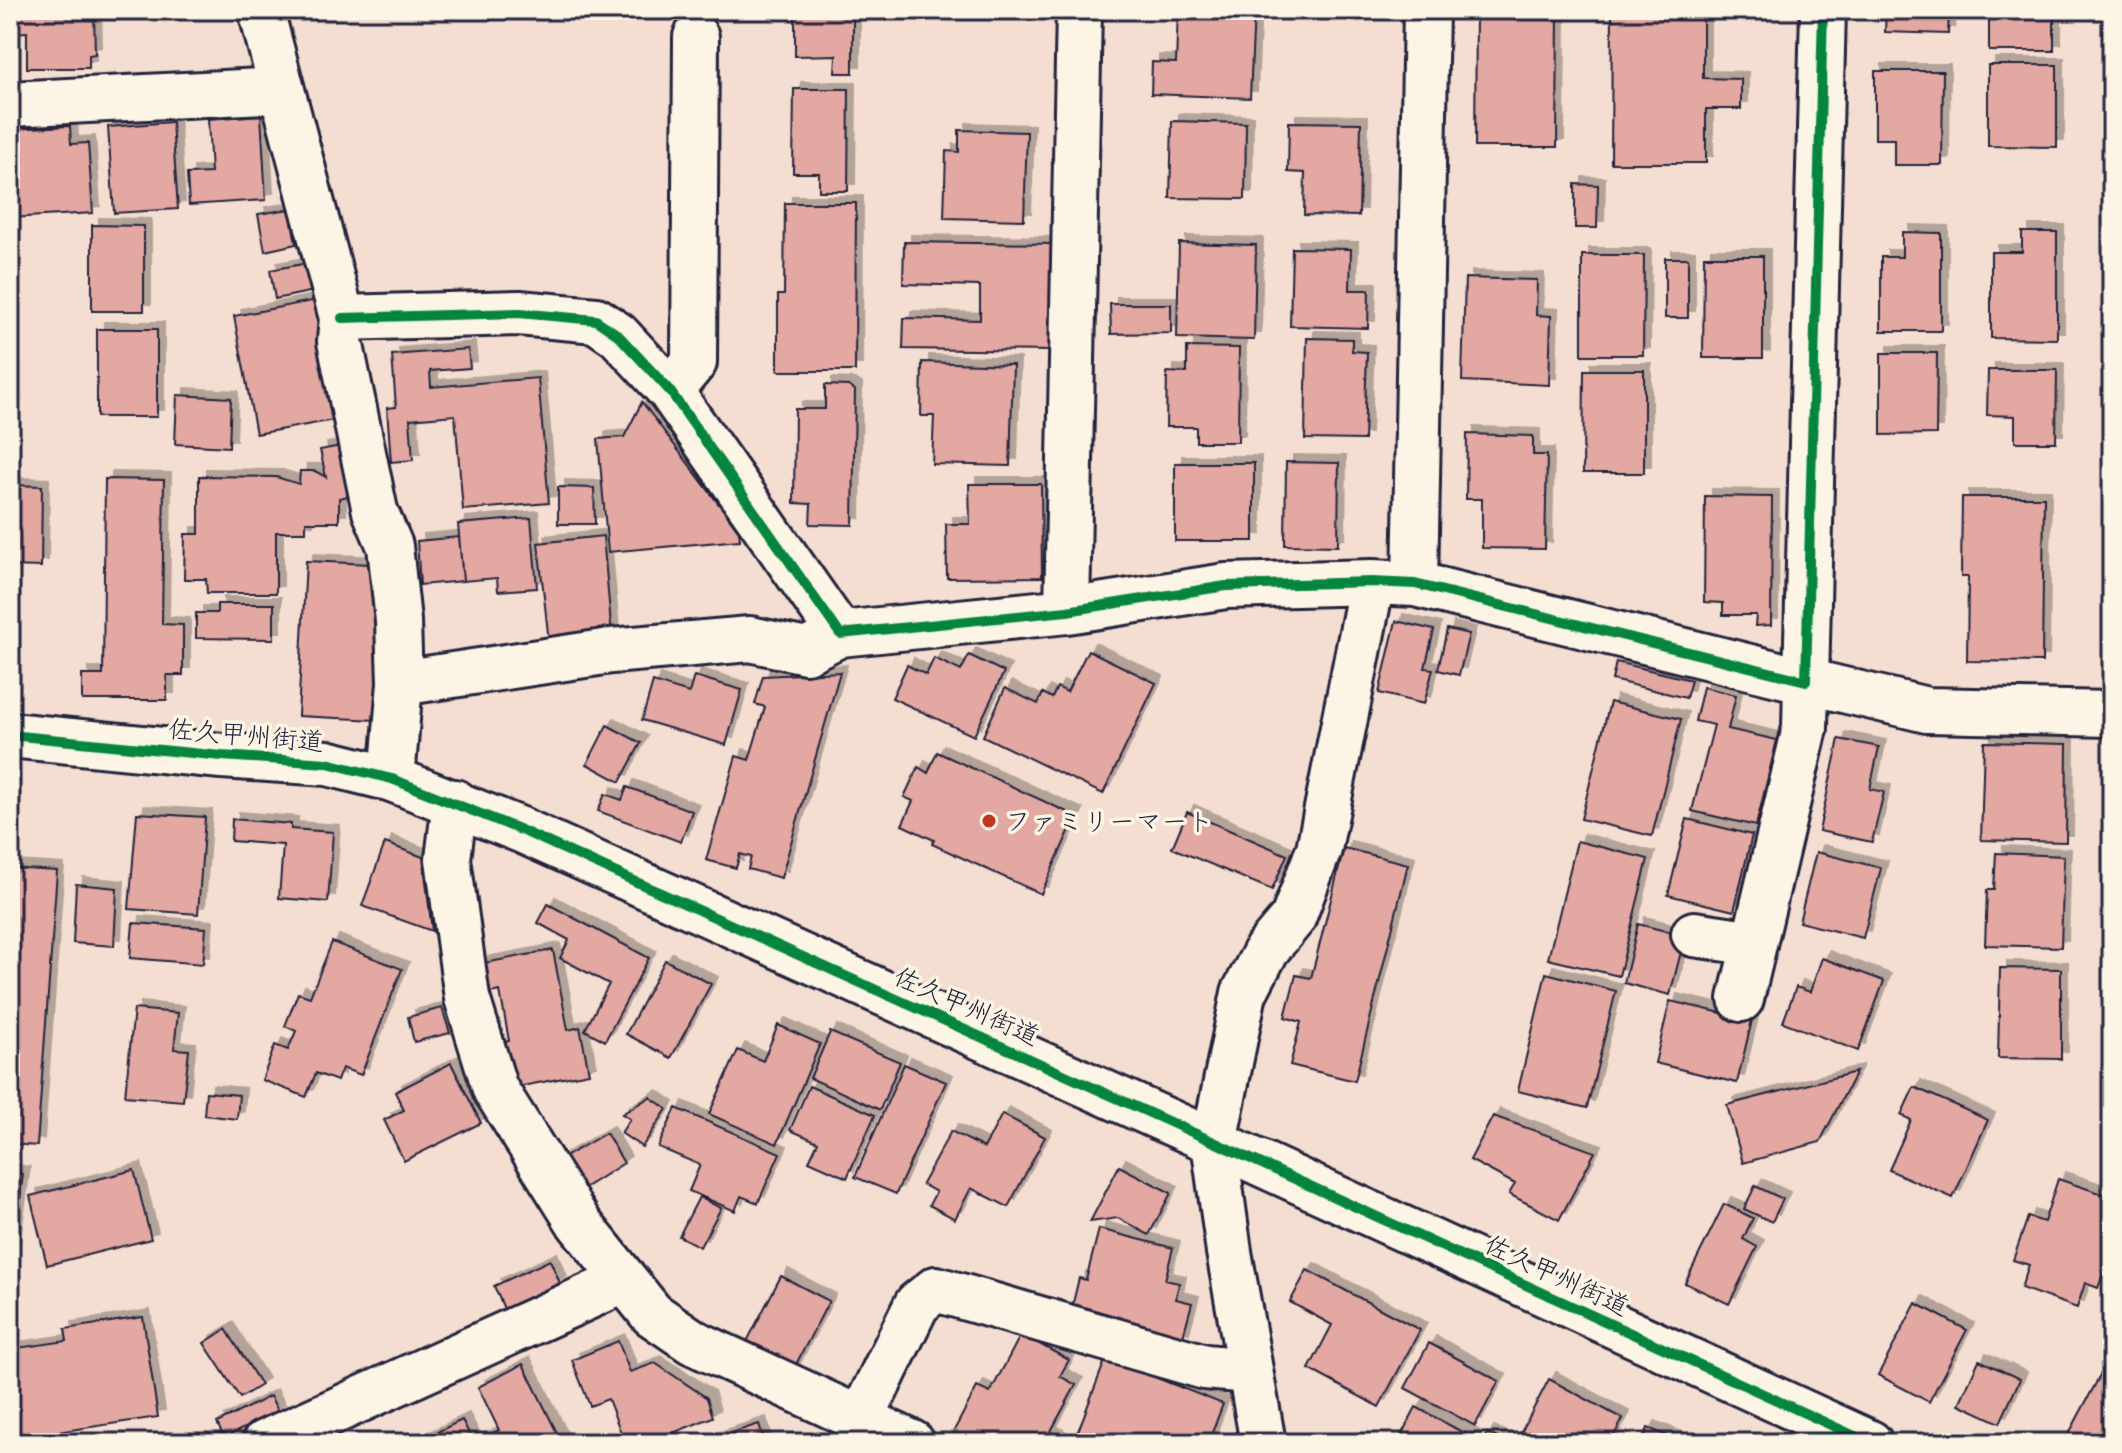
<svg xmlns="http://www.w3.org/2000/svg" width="2122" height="1453" font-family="'Gochi Hand','Klee One',sans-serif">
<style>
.building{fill:#e3a8a2;stroke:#22223b;stroke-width:2;filter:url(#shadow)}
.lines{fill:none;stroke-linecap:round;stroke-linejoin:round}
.minor-casing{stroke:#22223b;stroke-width:50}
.tertiary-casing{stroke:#22223b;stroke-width:50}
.minor{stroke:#fcf5e5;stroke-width:44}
.tertiary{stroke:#fcf5e5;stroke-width:44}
.cycleway-casing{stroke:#fcf5e5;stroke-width:15}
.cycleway{stroke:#00873e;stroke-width:10}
.poi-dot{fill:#c8321e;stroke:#fcf5e5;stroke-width:3}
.labels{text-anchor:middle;stroke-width:7;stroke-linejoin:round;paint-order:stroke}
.street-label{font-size:26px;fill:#22223b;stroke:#fcf5e5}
.poi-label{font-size:26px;fill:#22223b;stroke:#fcf5e5;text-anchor:start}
</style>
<defs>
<filter id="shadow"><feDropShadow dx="7" dy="-7" stdDeviation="0" flood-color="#0004"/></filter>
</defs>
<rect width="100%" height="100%" fill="#f4ded1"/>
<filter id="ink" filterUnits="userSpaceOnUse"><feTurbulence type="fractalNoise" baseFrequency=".0125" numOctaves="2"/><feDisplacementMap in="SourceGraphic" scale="16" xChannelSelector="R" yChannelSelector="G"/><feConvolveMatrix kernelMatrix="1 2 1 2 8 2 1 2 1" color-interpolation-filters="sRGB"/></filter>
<g filter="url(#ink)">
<path class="building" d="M11,10H94L95,54L89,55V68H27V32L11,33Z
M795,10H853V73H835L836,55L795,56Z
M1178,10H1254L1250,98L1151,94L1152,62L1176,63Z
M1476,10H1558L1557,147H1475Z
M1612,10H1703V78L1741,79V109H1706V163H1611Z
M1886,10H1949L1948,34L1885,32Z
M1989,10H2054V51H1989Z
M1988,65H2057V147L1988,146Z
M1875,71H1943L1942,165H1894V139H1875Z
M794,89H849L848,191H819V173H793Z
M261,115L266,200L189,205L187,174L211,173L208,119Z
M1172,121L1246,123L1245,199L1170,198Z
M172,122L178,209L114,213L108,127Z
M1289,122L1361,123L1359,216L1304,215L1305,173L1288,172Z
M70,126L71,144L88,143L93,213L10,218V129Z
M959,130L1027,132L1024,220L944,218L946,151L959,152Z
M1575,184L1598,185L1597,228H1575Z
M785,203H856L855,371H778V295H784Z
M290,209L296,244L265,251L258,214Z
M92,225L144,226V311H92Z
M1902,232L1941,233V331H1881V257H1902Z
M2022,232H2057V339L1991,338V252H2022Z
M904,242L1053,244L1052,351L903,349L904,318L980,320V286L903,284Z
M1179,243L1256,245L1254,340L1177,338Z
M1292,248L1351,249L1350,290H1369L1368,328L1290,326Z
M1582,255H1644L1643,355H1582Z
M1704,256H1763V358H1703Z
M1665,258H1688V318H1665Z
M308,263L314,291L275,299L270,270Z
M1465,278L1537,280L1536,315L1551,316L1549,385L1462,381Z
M317,300L340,419L256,434L234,316Z
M1110,304H1171V333L1111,334Z
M10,328H12L14,409H10Z
M97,329H157V417H97Z
M1307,338L1352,339V351L1367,352L1364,440L1305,439Z
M1187,347L1239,348L1238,442H1196V427H1166L1167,372L1187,373Z
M468,349L470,368L430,371L431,387L538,378L549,503L463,510L455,415L410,419L413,460L391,462L387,408L396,407L392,355Z
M1881,353H1937L1936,434L1881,435Z
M922,362L1013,365L1010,466L932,464L934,416H921Z
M1584,370H1644V473H1583Z
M1988,370H2057L2056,442H2015V416L1987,415Z
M825,385L848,386L855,390L853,525L810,524L811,504L794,503L795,409H825Z
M177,395L231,398L229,447L175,444Z
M642,402L739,531L740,540L608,552L598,439L624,437Z
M1467,434L1533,436V455H1547L1545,549L1482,548V499H1466Z
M351,444L361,493L339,498V522H306V532H276V593H207L206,579H184L185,534H199V476L276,477L299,484L300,471H315L326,477L320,450Z
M1286,462L1339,463L1338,546L1285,545Z
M1175,463H1254V541H1175Z
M105,479L164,480L162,624L183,625V675H167V700H82V675H103Z
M969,484H1041L1042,577L947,578L946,524H970Z
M10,485L42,486L41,567L10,566Z
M558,487L594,488L595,524H558Z
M1705,496L1772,497L1771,625L1755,626L1756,615H1723V603L1704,602Z
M1962,497H2044L2042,662L1967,661L1968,577H1961Z
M531,518L537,588L498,591L497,578L463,581L458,524Z
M603,536L612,636L549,642L538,543Z
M459,537L463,581L420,585L417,541Z
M306,561L371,564L381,614L376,720L298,716Z
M217,604H274V639L196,638V613H217Z
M1396,621L1434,630L1425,668L1433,669L1424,704L1379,693Z
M1447,629L1469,634L1459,675L1438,670Z
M1088,650L1156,683L1103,794L983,736L1005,688L1038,704L1043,693L1052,698L1057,687L1067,692Z
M969,655L1004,672L974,736L892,698L907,665L926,675L934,658L961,671Z
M1616,662L1691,680L1686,698L1612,680Z
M840,672L781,878L748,869L751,857L740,854L736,868L706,860L736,756L749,760L765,707L755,704L763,676Z
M694,676L742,690L726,745L642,720L653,682L689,693Z
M1703,687L1736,695L1728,729L1777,740L1756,826L1692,811L1714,725L1695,721Z
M1610,702L1681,719L1652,836L1581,819Z
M607,725L641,743L620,782L587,764Z
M1839,739L1879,747L1870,789L1884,792L1872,842L1819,831Z
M1984,742L2067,744L2066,842L1981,840Z
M937,752L1076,816L1041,894L932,844L934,840L902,825L913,801L904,797L918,767L928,773Z
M627,787L692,811L681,842L598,811L605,794L622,800Z
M1187,812L1287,855L1272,890L1172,848Z
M137,813L205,817L198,914L129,909Z
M232,819L291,824V829L333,832L328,902L279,898L283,845L231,841Z
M1687,819L1752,835L1734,911L1668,895Z
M1577,841L1648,859L1619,976L1548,959Z
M385,843L423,857L432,931L362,906Z
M1344,848L1408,864L1355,1081L1290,1065L1301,1022L1285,1017L1296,975L1311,978Z
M1816,852L1881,868L1863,938L1799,922Z
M1996,853L2064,856L2061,947L1985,945L1987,890H1994Z
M10,868L57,871L37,1146L10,1144Z
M76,884L117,888L114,946L73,943Z
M548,904L649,958L605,1041L585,1030L609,984L560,958L569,940L538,923Z
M133,923L206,928L203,964L130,958Z
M1638,924L1685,936L1670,995L1624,983Z
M332,942L402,969L361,1075L342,1068L337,1081L316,1073L306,1097L262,1080L275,1045L288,1050L296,1031L285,1026L298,993L310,997Z
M553,950L568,1030L580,1027L589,1073L512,1088L503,1042L509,1041L500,991L485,994L479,964Z
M1822,958L1884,981L1858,1051L1783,1022L1796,987L1810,992Z
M665,960L711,984L671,1058L626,1034Z
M2000,968L2061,969V1059L1998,1058Z
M1546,973L1616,991L1587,1108L1518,1091Z
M1670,1001L1752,1020L1737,1083L1655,1063Z
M442,1008L450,1033L414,1042L408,1017Z
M134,1009L178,1013L174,1049L189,1050L183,1101L125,1096Z
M778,1025L820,1044L777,1144L709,1114L738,1050L763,1061Z
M830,1032L900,1062L880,1110L810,1078Z
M451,1063L481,1123L404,1161L384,1120L404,1110L395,1092Z
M904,1064L946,1082L896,1194L855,1177Z
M1856,1072L1820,1142L1743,1163L1727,1105Z
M809,1086L875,1115L847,1178L809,1161L818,1142L790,1130Z
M1914,1087L1988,1120L1953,1198L1889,1170L1911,1120L1901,1115Z
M206,1092L239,1095L237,1119L204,1115Z
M650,1097L667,1109L642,1147L621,1133L630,1119L622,1114Z
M676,1108L780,1153L758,1203L741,1196L735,1211L689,1191L700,1165L658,1147Z
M1002,1114L1045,1137L1008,1207L971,1188L955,1219L929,1205L936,1192L922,1184L951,1131L984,1148Z
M1493,1116L1595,1152L1559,1220L1509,1194L1515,1184L1470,1160Z
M606,1133L624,1163L578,1192L559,1160Z
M1119,1166L1171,1193L1149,1235L1118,1218L1090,1222Z
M134,1170L151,1239L47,1265L30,1196Z
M10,1172L23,1174L13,1248H10Z
M2058,1179L2112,1197V1251L2098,1288L2085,1283L2077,1308L2021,1288L2029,1265L2013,1260L2028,1217L2044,1222Z
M1755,1186L1783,1199L1772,1222L1744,1209Z
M699,1197L721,1208L700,1247L679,1236Z
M1724,1204L1753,1218L1743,1239L1757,1247L1729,1304L1685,1283Z
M1099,1229L1173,1248L1165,1280L1179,1283L1176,1299L1192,1303L1182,1340L1071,1311L1079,1278L1086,1280Z
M550,1260L560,1283L504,1309L494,1286Z
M1307,1270L1420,1330L1379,1407L1309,1369L1332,1325L1290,1302Z
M781,1276L829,1301L790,1376L742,1351Z
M1916,1303L1967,1330L1929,1402L1878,1375Z
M143,1317L158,1417L10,1439V1349L67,1341L65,1329Z
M226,1329L261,1385L240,1398L204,1343Z
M1021,1334L1069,1360L1060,1376L1076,1385L1050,1433L1066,1443H959L950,1438L977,1387L990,1393Z
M618,1341L630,1372L655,1363L707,1398L713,1417L648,1443H625L608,1399L590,1406L572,1360Z
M1429,1343L1499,1381L1475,1426L1405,1388Z
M2112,1353V1443H2064Z
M1106,1358L1223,1404L1208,1443H1100L1077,1434Z
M1979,1360L2020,1379L2000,1423L1959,1404Z
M523,1364L562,1443H414L462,1420L474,1443L499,1430L478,1387Z
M1549,1379L1623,1419L1610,1443L1516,1442Z
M270,1396L278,1411L224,1438L217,1423Z
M1416,1407L1475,1439L1473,1443H1397Z
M759,1424L765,1443H700Z
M1648,1428L1685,1443H1642Z
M1487,1433L1508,1443H1482Z"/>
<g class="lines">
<defs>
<path id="minor" d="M261,10L342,318L340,341L375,511L390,546L398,621L400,683L392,779
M10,104L282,90
M342,318L519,313L596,320L618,335L670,391L840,634L1067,611L1226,586L1372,582L1415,584L1806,681L1823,10
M670,391L694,362L696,37
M1415,584L1426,10
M1067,611L1079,10
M400,683L611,651L750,639L806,651L840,634
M455,802L448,859L467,998L495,1089L579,1223L652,1314L693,1342L912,1443
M1694,934L1754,943
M1741,999L1805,728L1806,681L1927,710L2112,714
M1214,1142L1244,993L1267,949L1293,918L1319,849L1372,582
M861,1419L917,1304L936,1289L1205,1367L1250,1371
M264,1443L623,1281"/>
<path id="tertiary" d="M10,735L222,756L327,763L392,779L521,830L1214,1142L1870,1443
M1214,1142L1229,1252L1263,1443"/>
</defs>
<use href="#minor" class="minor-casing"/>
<use href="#tertiary" class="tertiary-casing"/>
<use href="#minor" class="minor"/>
<use href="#tertiary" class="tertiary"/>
<defs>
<path id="cycleway" d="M342,318L519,313L596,320L618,335L670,391L840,634L1067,611L1226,586L1372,582L1415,584L1806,681L1823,10
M10,735L222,756L327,763L392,779L521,830L1214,1142L1870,1443"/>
</defs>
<use href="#cycleway" class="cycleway-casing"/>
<use href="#cycleway" class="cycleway"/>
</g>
</g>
<circle class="poi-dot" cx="989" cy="821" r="8"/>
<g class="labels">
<g class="street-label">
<text transform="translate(246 735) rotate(5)" y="9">佐久甲州街道</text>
<text transform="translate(967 1006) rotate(24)" y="9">佐久甲州街道</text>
<text transform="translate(1557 1275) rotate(25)" y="9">佐久甲州街道</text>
</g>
<g class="poi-label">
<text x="1005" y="830">ファミリーマート</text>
</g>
</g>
<rect width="2122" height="1453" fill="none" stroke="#fcf5e5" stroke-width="40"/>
<rect x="20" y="20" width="2082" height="1413" fill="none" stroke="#22223b" stroke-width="3" filter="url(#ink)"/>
</svg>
